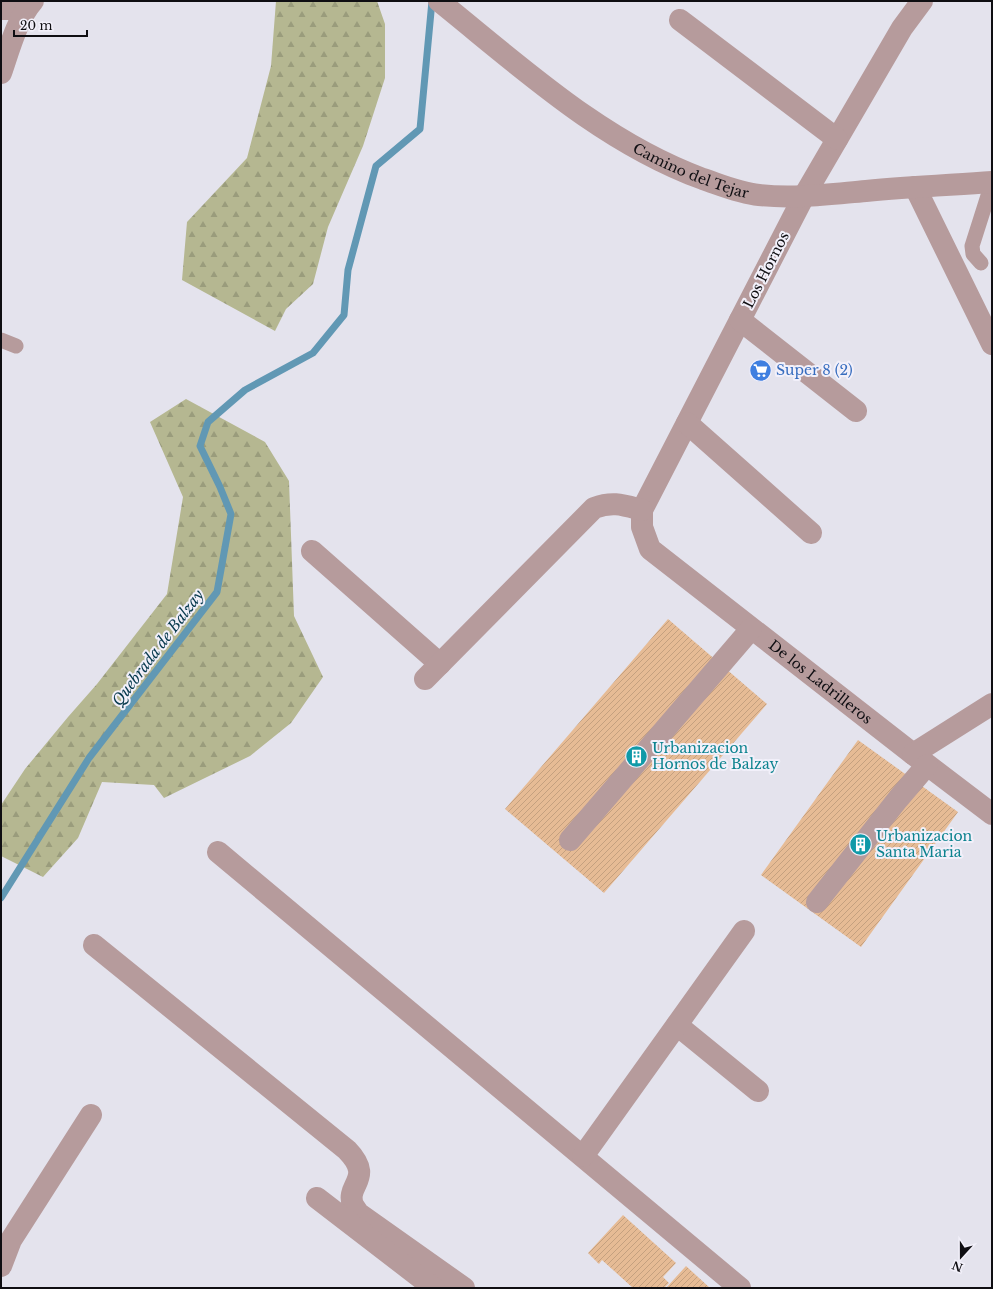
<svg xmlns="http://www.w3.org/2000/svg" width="993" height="1289" font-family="'Libre Baskerville',serif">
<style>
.forest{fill:url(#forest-firs)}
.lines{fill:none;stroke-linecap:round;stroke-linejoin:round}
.stream{stroke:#6198b4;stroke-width:7}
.building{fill:url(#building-hatch)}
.service{stroke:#b69b9c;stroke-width:15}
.minor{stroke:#b69b9c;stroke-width:22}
.tertiary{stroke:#b69b9c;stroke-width:22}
.labels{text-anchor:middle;stroke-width:4;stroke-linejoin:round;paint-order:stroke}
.street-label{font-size:14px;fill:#0f0e12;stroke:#f2f0fa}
.shop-label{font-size:14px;fill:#366cbe;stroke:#f2f0fa;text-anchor:start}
.culture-label{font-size:14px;fill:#0d838f;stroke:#f2f0fa;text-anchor:start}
.water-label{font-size:15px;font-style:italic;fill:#07394d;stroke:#f2f0fa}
</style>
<defs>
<pattern id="forest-firs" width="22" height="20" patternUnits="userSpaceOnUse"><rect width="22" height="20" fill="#b5b791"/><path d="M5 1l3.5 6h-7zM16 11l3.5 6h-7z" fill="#9a9c7c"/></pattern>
<pattern id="building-hatch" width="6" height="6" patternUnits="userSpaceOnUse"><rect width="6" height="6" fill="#e6bb95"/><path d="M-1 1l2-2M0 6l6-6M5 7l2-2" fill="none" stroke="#c4a07f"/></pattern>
</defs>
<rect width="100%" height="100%" fill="#e4e3ed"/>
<path class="forest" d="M276,1H377L385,24V78L363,146L328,227L313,284L286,309L275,331L182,280L187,222L247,158L271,66Z
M186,399L265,442L289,481L294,616L323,677L291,723L250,756L164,798L154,785L102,782L78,838L43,877L1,856V805L25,769L68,717L97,684L167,594L183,497L150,422Z"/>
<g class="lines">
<path class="stream" d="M1,898L89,758L217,592L231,514L220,487L200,446L208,422L245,390L313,353L344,315L348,270L376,166L420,129L432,1"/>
</g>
<path class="building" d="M668,619L767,704L604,893L505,809Z
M858,740L958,812L861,947L761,875Z
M623,1215L676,1263L663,1277L669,1283L664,1288H633L602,1260L599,1264L588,1253Z
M686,1266L710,1288H666Z"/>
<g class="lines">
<path class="service" d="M981,263L973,254L972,246L992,183
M1,340L16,346"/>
<g class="minor">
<path id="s1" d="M922,1L902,28L804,196L642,510V527L650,549L913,754L992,814"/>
<path d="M1,9H26"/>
<path d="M680,20L837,139"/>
<path d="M1,73C9,50 17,19 33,1"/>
<path d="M915,187L992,344"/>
<path d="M740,320L856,411"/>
<path d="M687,423L811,533"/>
<path d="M312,551L440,664"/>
<path d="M425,679L594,508C613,501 623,505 642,510"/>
<path d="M913,754L992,704"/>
<path d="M570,840L751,629"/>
<path d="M218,852L740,1288"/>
<path d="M817,902L898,799L927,765"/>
<path d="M94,945L347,1150C375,1179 345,1184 353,1205C354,1207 357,1210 358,1213L464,1288"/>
<path d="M677,1025L758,1091"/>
<path d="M583,1156L744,931"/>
<path d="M317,1198L434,1288"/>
<path d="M1,1266L11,1240L91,1115"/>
</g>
<path class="tertiary" id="s2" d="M439,1C521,67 602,142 703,179C721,185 739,193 759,195C794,199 831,194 866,191C908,187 950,185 992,182"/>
</g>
<defs>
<symbol id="supermarket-disc" viewBox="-11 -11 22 22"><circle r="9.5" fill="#3f7fe0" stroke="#f2f0fa"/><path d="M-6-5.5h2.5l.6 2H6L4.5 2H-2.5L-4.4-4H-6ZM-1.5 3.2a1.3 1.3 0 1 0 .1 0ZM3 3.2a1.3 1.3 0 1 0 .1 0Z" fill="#fff"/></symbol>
<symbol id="building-disc" viewBox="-11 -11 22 22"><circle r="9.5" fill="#0f9aa8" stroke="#f2f0fa"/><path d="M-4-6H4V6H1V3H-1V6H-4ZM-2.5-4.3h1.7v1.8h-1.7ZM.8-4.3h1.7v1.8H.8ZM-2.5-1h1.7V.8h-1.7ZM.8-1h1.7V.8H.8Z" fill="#fff"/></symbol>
</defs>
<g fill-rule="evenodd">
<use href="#supermarket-disc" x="748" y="358" width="25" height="25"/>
<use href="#building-disc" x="624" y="744" width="25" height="25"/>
<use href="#building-disc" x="848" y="832" width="25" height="25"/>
</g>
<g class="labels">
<g class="street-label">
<text dy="5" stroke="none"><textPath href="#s2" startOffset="306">Camino del Tejar</textPath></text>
<text transform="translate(766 270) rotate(-63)" y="5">Los Hornos</text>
<text dy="5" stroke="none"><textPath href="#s1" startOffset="838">De los Ladrilleros</textPath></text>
</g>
<g class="shop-label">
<text x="776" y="375">Super 8 (2)</text>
</g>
<g class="culture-label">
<text x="652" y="753">Urbanizacion<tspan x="652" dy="16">Hornos de Balzay</tspan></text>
<text x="876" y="841">Urbanizacion<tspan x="876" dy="16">Santa Maria</tspan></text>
</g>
<g class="water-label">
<text transform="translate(158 648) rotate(-53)" y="5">Quebrada de Balzay</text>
</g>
</g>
<rect width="993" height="1289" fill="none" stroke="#0f0e12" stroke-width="4"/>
<g transform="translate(961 1257) rotate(201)" stroke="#f2f0fa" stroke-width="3" paint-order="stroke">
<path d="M0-3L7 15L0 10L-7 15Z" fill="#0f0e12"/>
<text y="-6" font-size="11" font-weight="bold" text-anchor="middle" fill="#0f0e12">N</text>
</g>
<path d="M14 30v6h73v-6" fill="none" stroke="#0f0e12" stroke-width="2"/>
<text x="20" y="30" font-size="12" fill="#0f0e12" stroke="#f2f0fa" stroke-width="3" paint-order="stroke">20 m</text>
</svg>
